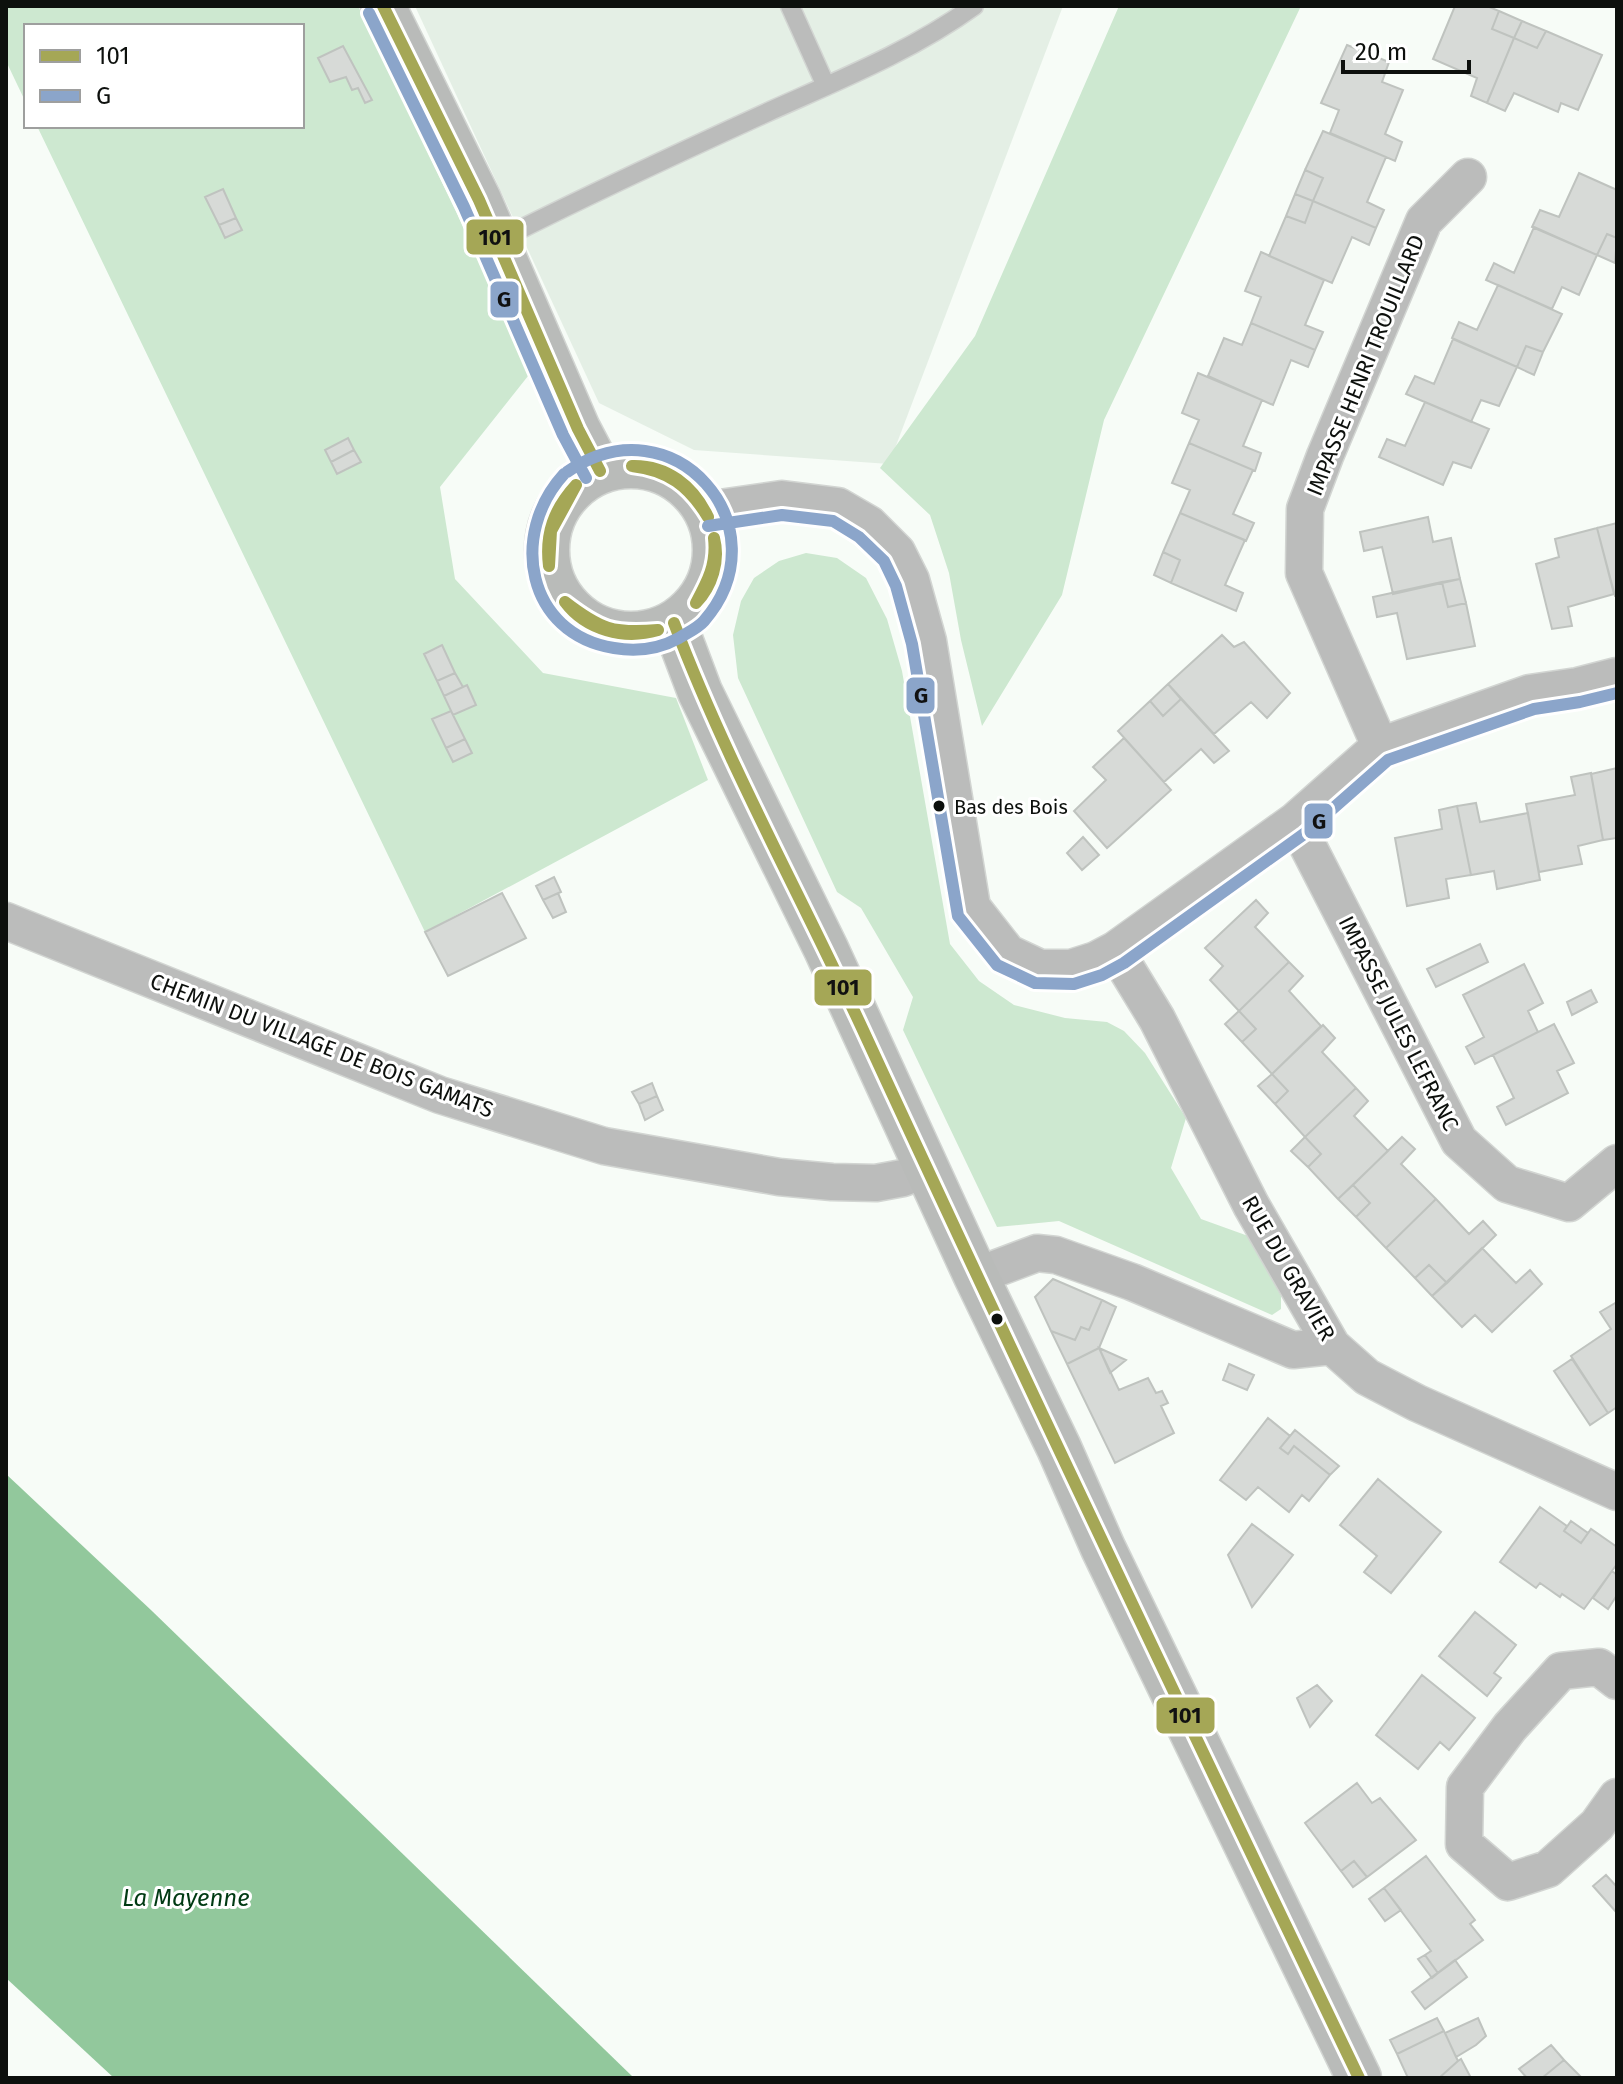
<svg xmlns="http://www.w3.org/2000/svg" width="1623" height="2084" font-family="'Fira Sans',sans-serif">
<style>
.built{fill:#e4efe5}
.green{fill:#cde8d0}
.water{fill:#92c89c}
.building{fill:#d7dad7;stroke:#bfc3bf;stroke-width:2}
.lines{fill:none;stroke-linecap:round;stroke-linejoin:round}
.lane-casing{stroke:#d2d5d2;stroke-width:21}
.street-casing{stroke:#d2d5d2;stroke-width:39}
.secondary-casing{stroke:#d2d5d2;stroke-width:47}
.lane{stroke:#bbbcbb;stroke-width:18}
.street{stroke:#bbbcbb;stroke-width:36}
.secondary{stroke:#b9bbb9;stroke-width:44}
.bus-1-casing{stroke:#fff;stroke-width:18}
.bus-2-casing{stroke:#fff;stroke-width:18}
.bus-1{stroke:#a5a756;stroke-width:12}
.bus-2{stroke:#8ba5ca;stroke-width:12}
.bus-dot{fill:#0d100d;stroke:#fff;stroke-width:3}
.labels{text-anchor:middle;stroke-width:6;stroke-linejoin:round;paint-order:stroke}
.bus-label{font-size:20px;fill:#0d100d;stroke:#fff;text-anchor:start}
.street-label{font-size:22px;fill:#0d100d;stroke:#fff}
.water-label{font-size:24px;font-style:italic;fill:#003a13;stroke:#fff}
.line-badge{stroke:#fff;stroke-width:3}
.pale-badge-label{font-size:22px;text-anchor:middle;font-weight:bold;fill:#111}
</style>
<rect width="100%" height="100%" fill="#f7fcf7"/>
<path class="built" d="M415,6H1063L889,464L694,450L599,403Z"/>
<path class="green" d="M6,6H358L532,371L440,487L455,579L543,673L676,698L708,780L425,932L37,126H302V26H26V103L6,61Z
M1119,6H1301L1104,420L1062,595L982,726L961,640L949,573L930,515L880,468L975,336Z
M806,553L837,558L866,578L887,619L902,671L950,944L979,981L1014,1005L1065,1018L1107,1022L1124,1031L1145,1053L1186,1118L1171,1168L1201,1219L1251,1237L1281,1296V1309L1272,1315L1059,1221L997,1227L903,1030L913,997L861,908L837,892L738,678L733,635L741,601L754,578L779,561Z"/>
<path class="water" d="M6,1474L152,1611L634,2078H114L6,1978Z"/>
<path class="building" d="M1455,6H1487L1499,11L1492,29L1514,38L1487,103L1471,96L1477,78L1433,59Z
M1499,11L1522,21L1514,38L1492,29Z
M1522,21L1546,31L1537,48L1514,38Z
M1546,31L1602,55L1578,110L1561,103L1558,112L1514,93L1505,111L1487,103L1514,38L1537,48Z
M1347,45L1389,62L1382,82L1403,90L1385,134L1402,142L1395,161L1330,133L1339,110L1321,103Z
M343,46L372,100L365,103L358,88L352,90L346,77L330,82L318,58Z
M1323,131L1386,157L1367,202L1384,210L1376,228L1313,201L1323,178L1305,170Z
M1305,170L1323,178L1313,201L1295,194Z
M1579,173L1617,190V238L1607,234L1597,255L1532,227L1540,210L1559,217Z
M223,189L236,218L219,225L205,197Z
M1295,194L1313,201L1305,223L1286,216Z
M1313,201L1376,228L1369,245L1352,237L1332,283L1269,256L1286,216L1305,223Z
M236,218L242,230L225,238L219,225Z
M1534,227L1597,255L1579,295L1562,287L1552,309L1486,280L1494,263L1514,273Z
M1607,234L1617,238L1615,263L1597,255Z
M1261,252L1324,280L1305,325L1323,332L1315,350L1251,323L1261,297L1245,291Z
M1498,285L1562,314L1543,352L1526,346L1517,367L1452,338L1459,322L1477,330Z
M1251,323L1315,350L1308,367L1291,360L1273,405L1208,376L1224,338L1242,345Z
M1453,339L1517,367L1499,406L1481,400L1471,422L1406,394L1415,376L1434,384Z
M1526,346L1543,352L1534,375L1517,367Z
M1198,373L1262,400L1243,446L1261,453L1255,471L1189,443L1199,420L1182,413Z
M1425,402L1489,429L1471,468L1453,462L1443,485L1379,457L1387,439L1405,446Z
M348,438L354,450L331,462L325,450Z
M1189,443L1253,470L1233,514L1254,523L1246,541L1180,513L1190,490L1172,483Z
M354,450L361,462L337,474L331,462Z
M1180,513L1245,540L1225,585L1243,593L1236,611L1171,583L1180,560L1163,552Z
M1428,517L1433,542L1451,538L1460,579L1393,594L1382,547L1364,551L1360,532Z
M1617,523V596H1615L1597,528Z
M1597,528L1614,594L1568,607L1572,626L1552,629L1536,564L1559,557L1555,539Z
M1163,552L1180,560L1171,583L1154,575Z
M1460,579L1466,603L1448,607L1442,582Z
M1442,582L1448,607L1466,603L1475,646L1407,659L1397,613L1377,617L1373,597Z
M1222,635L1234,647L1244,642L1290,693L1267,718L1251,702L1214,734L1168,684Z
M442,645L455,673L437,681L424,654Z
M455,673L463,687L444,696L437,681Z
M1168,684L1181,699L1163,716L1150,701Z
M467,685L476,705L453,715L444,696Z
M1181,699L1229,751L1214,763L1201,749L1164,782L1118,731L1150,701L1163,716Z
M451,711L465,739L446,748L432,719Z
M1124,738L1171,790L1107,848L1074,811L1106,780L1093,767Z
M465,739L472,753L453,762L446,748Z
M1617,768V838L1603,840L1591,774Z
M1591,773L1603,840L1578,846L1582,864L1539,872L1526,804L1575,795L1571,777Z
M1476,803L1480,822L1528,813L1540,880L1497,889L1494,871L1471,875L1457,806Z
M1457,806L1471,875L1446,879L1449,898L1407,906L1395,838L1442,829L1439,810Z
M1083,837L1099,855L1082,870L1067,853Z
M554,877L561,892L543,900L536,886Z
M502,893L526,938L448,976L425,932Z
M558,893L566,912L553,918L543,900Z
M1256,900L1268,913L1255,927L1289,962L1239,1011L1210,980L1223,966L1205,948Z
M1480,944L1488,962L1436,987L1427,969Z
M1289,962L1303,976L1289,991L1321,1026L1272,1074L1242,1042L1256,1029L1239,1011Z
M1524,964L1543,1003L1528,1011L1538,1032L1475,1064L1466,1047L1484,1037L1463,995Z
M1591,990L1597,1002L1572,1015L1567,1002Z
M1239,1011L1256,1029L1242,1042L1225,1024Z
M1554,1024L1574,1063L1557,1071L1568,1093L1506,1125L1497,1107L1514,1098L1493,1055Z
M1323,1025L1335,1038L1322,1052L1356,1088L1305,1137L1275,1104L1288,1091L1272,1074Z
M1272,1074L1288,1091L1275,1104L1258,1086Z
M652,1083L657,1096L639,1104L632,1092Z
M1356,1088L1368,1101L1354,1116L1388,1151L1338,1199L1308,1167L1321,1154L1305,1137Z
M657,1096L663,1110L645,1120L639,1104Z
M1305,1137L1321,1154L1308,1167L1291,1151Z
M1402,1137L1415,1149L1401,1164L1436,1199L1386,1248L1356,1217L1370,1203L1353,1185Z
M1353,1185L1370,1203L1356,1217L1338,1199Z
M1436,1199L1469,1234L1483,1221L1496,1235L1447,1283L1429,1265L1415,1278L1386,1248Z
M1482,1248L1516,1283L1530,1270L1542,1284L1492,1332L1475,1315L1462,1327L1432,1296Z
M1429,1265L1447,1283L1432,1296L1415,1278Z
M1053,1279L1102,1300L1089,1330L1081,1327L1075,1340L1051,1331L1035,1297Z
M1102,1300L1116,1307L1099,1348L1067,1364L1051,1331L1075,1340L1081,1327L1089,1330Z
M1617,1302V1407L1608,1413L1571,1356L1611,1329L1600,1312Z
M1099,1348L1126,1360L1110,1373Z
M1099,1348L1119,1390L1148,1378L1156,1393L1162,1391L1168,1403L1161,1406L1174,1433L1115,1463L1067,1364Z
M1572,1359L1608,1413L1590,1425L1554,1371Z
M1229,1364L1254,1375L1247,1390L1223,1380Z
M1268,1418L1290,1436L1280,1448L1288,1454L1294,1446L1330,1475L1309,1501L1302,1495L1289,1512L1258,1487L1246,1500L1220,1480Z
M1295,1430L1339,1466L1330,1475L1294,1446L1288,1454L1280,1448Z
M1378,1479L1441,1532L1391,1593L1364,1572L1377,1556L1340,1525Z
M1540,1507L1567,1526L1564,1531L1581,1543L1591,1529L1617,1547V1564L1584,1609L1562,1594L1560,1597L1540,1583L1536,1588L1500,1562Z
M1571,1521L1588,1533L1581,1543L1564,1531Z
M1252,1524L1293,1555L1252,1607L1228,1555Z
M1612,1571L1617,1575V1595L1608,1609L1593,1598Z
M1475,1612L1516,1645L1494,1673L1501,1678L1487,1696L1439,1656Z
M1422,1675L1475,1718L1449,1750L1440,1742L1418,1769L1376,1735Z
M1317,1685L1332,1701L1310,1727L1297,1698Z
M1357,1783L1372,1803L1380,1798L1416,1840L1367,1877L1354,1861L1341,1871L1305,1823Z
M1426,1856L1475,1920L1470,1924L1483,1940L1438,1973L1425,1955L1431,1951L1384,1888Z
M1354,1861L1367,1877L1353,1887L1341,1871Z
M1606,1875L1617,1887V1913L1593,1886Z
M1384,1888L1401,1910L1385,1921L1369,1899Z
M1425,1955L1438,1973L1432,1978L1418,1959Z
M1455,1960L1467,1977L1425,2009L1412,1992Z
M1437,2018L1444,2031L1397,2054L1390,2040Z
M1478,2018L1486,2036L1476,2045L1456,2057L1445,2033Z
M1444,2031L1458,2061L1439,2078H1408L1397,2054Z
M1551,2045L1564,2060L1542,2078H1527L1519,2069Z
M1461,2059L1471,2078H1439L1458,2061Z
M1564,2060L1582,2078H1542Z"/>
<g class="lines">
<defs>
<path id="lane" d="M790,6L826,86
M497,241C586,196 676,154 768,112C837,81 912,51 974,6"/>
<path id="street" d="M706,510L782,499L838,506L869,524L897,552L911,580L928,641L972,907L1008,953L1040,968H1071L1096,960L1115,950L1295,821L1380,746L1530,693L1578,686L1617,676
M1380,746L1304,573L1305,509L1325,456L1424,221L1468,177
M1295,821L1459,1141L1507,1184L1569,1203L1617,1163
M6,921L440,1095L604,1146L779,1177L832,1182L876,1183L903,1178L927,1169
M1115,950L1157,1019L1251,1205L1332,1346L1367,1377L1417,1403L1617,1492
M976,1276L1037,1253L1056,1255L1132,1282L1293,1350L1332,1346
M1617,1681L1599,1667L1561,1671L1510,1727L1465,1787L1464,1844L1508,1882L1548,1869L1597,1825L1617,1797"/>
<path id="secondary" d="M383,6L479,200L578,429L600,471
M547 550a84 84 0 1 1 168 0a84 84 0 1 1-168 0Z
M674,623L700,692L826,949L976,1276L1059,1448L1103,1548L1359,2078"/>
</defs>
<use href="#lane" class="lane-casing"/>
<use href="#street" class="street-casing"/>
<use href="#secondary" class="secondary-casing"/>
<use href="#lane" class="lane"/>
<use href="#street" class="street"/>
<use href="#secondary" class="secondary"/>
<defs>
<path id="bus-1" d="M383,6L479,200L578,429L600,471
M632,466C668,470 689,486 708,517
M632,466C667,465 693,486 708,517
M549,566C545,534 554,509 576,485
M549,566L551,531L576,485
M565,602C600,629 613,634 658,630
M565,602C586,630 624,640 658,630
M696,603C708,581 717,564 714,538
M696,603C712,586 720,561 714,538
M674,623C728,766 804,901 868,1041C1028,1388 1193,1733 1359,2078"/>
<path id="bus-2" d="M369,13L464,207L563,435L586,478
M564,474C509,534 526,634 614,648C637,652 659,649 679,638C687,633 698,628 704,621C785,528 674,398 567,472
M708,526L782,515L833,521L859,537L884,561L896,586L912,644L958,916L997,965L1035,983L1074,984L1102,975L1124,963L1304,834L1388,760L1534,709L1580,702L1617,693"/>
</defs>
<use href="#bus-1" class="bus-1-casing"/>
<use href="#bus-2" class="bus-2-casing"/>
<use href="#bus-1" class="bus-1"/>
<use href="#bus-2" class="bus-2"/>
</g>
<g class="bus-dot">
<circle cx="939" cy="806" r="7"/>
<circle cx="997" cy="1319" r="7"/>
</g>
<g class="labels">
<g class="bus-label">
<text x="954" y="814">Bas des Bois</text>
</g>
<g class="street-label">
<text transform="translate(1365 365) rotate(-68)" y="8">IMPASSE HENRI TROUILLARD</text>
<text transform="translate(1399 1023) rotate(63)" y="8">IMPASSE JULES LEFRANC</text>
<text transform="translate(322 1045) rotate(21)" y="8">CHEMIN DU VILLAGE DE BOIS GAMATS</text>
<text transform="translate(1289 1268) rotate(60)" y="8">RUE DU GRAVIER</text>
</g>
<g class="water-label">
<text x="186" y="1906">La Mayenne</text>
</g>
</g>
<g class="line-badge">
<rect x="465" y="218" width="60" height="38" rx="8" fill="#a5a756"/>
<rect x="489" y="280" width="31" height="39" rx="8" fill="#8ba5ca"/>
<rect x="905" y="676" width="31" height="39" rx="8" fill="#8ba5ca"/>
<rect x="1303" y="802" width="31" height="38" rx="8" fill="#8ba5ca"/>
<rect x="813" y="968" width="60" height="39" rx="8" fill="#a5a756"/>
<rect x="1155" y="1696" width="61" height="39" rx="8" fill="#a5a756"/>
</g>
<g class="pale-badge-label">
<text x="495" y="245">101</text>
<text x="504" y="307">G</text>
<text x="921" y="703">G</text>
<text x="1319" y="829">G</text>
<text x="843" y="995">101</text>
<text x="1185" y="1723">101</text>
</g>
<rect width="1623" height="2084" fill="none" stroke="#0d100d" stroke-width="16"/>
<rect x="24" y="24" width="280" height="104" fill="#ffffff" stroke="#9e9f9e" stroke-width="2"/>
<rect x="40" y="50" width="40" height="12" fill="#a5a756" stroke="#9e9f9e" stroke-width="2"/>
<text x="96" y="64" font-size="24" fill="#0d100d">101</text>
<rect x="40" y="90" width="40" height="12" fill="#8ba5ca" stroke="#9e9f9e" stroke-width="2"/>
<text x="96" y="104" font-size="24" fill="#0d100d">G</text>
<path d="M1343 60v12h126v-12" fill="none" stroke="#0d100d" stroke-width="4"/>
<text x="1355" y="60" font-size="24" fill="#0d100d" stroke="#ffffff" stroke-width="6" paint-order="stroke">20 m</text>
</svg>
